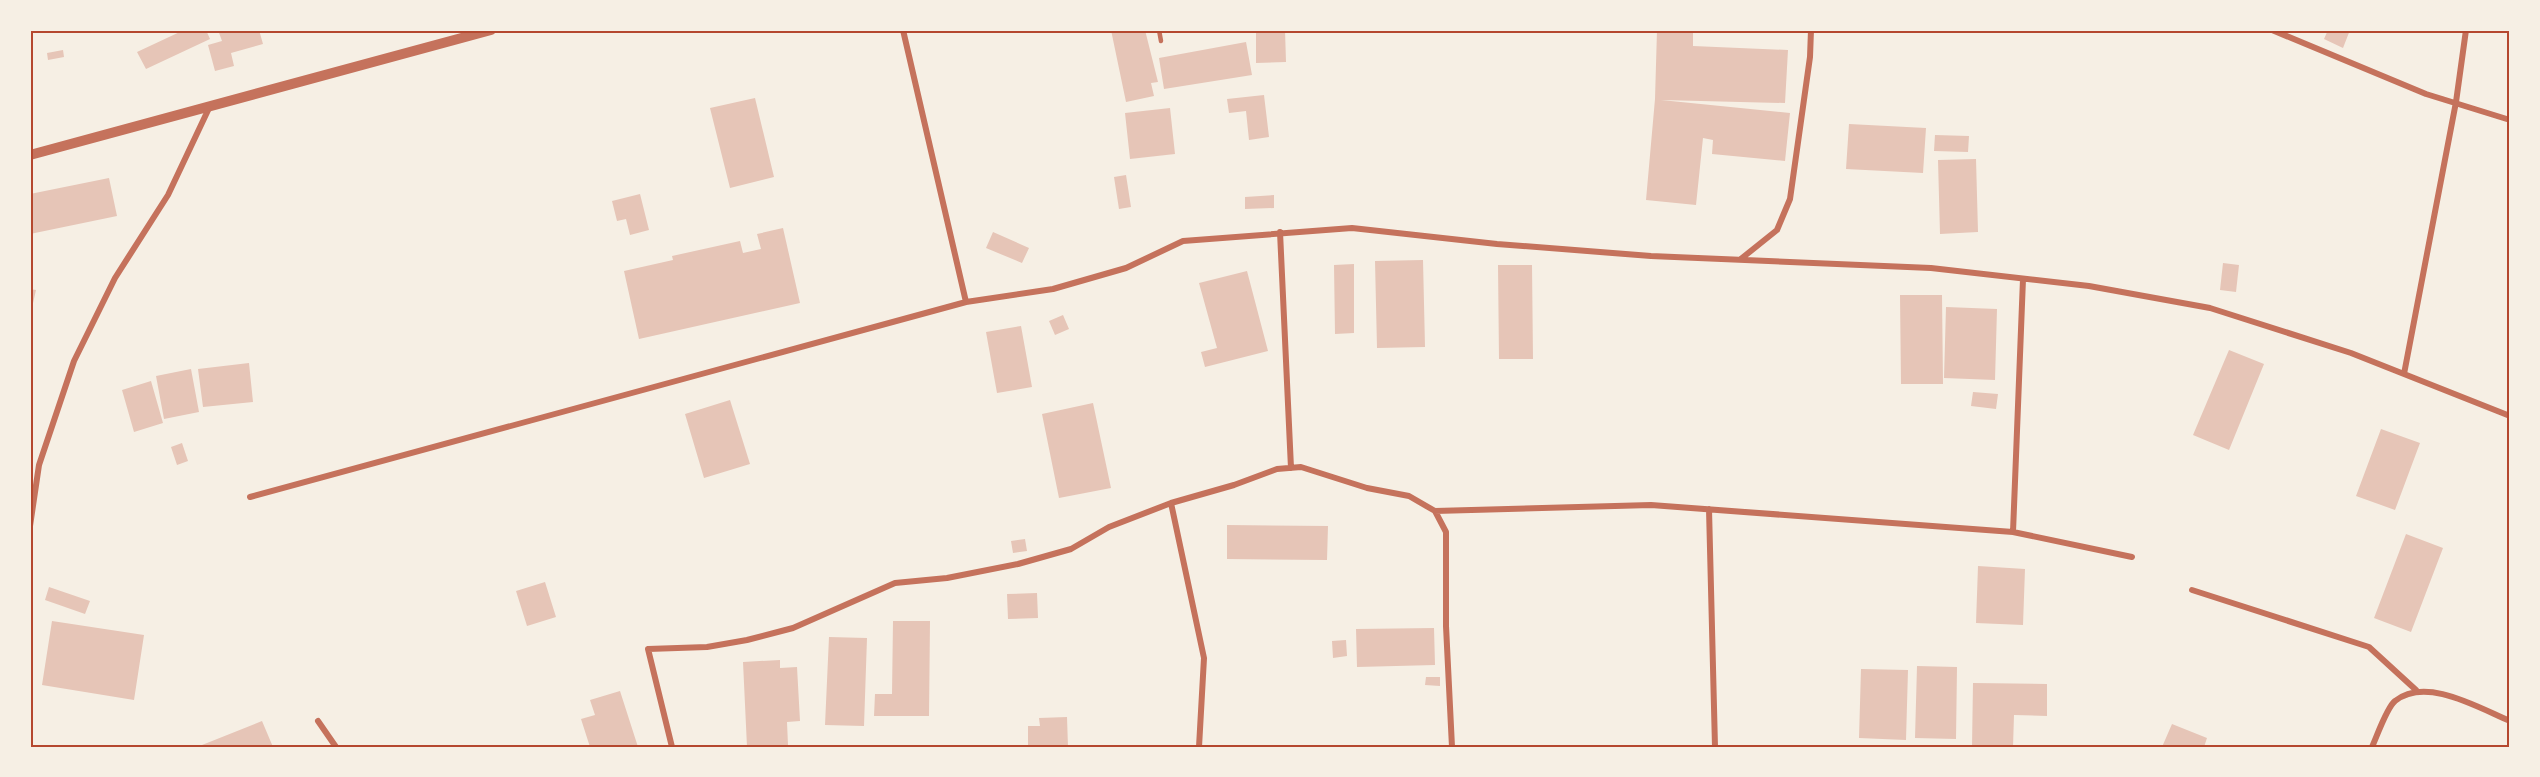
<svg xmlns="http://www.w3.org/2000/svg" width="2540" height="777" font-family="'Open Sans',sans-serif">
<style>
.building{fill:#e6c5b7}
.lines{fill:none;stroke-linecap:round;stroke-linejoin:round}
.service{stroke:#c5725c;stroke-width:4.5}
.minor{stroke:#c5725c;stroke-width:6}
.tertiary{stroke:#c5725c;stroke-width:10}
.neatline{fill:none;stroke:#b5482f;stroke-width:2}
</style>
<rect width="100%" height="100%" fill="#f6efe4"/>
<path class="building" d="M184,30H206L210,39L146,69L137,52Z
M218,30H259L263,44L231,53L234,66L215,71L208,45L222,41Z
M1111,30H1145L1158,82L1151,83L1154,96L1126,102Z
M1256,30H1285L1286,62L1256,63Z
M1657,30H1693V46L1788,50L1785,103L1661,100L1790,113L1785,161L1712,154L1713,140L1703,138L1696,205L1646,200L1655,99Z
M2328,30H2350L2343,48L2324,39Z
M1246,42L1252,75L1164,89L1159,58Z
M63,50L64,57L48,60L47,53Z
M1264,95L1269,137L1249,140L1246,111L1229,113L1227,99Z
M755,98L774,177L730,188L710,108Z
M1170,108L1175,154L1130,159L1125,113Z
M1849,124L1926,128L1923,173L1846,169Z
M1935,135L1969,136L1968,152L1934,151Z
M1976,159L1978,232L1940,234L1938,160Z
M1126,175L1131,207L1119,209L1114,177Z
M109,178L117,216L30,234V194Z
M640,194L649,230L630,235L626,219L617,221L612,201Z
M1274,195V208L1245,209V197Z
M783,228L800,303L639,339L624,271L673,260L672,256L740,241L743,253L761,249L757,234Z
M993,232L1029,248L1022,263L986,248Z
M1423,260L1425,347L1377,348L1375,261Z
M2223,263L2239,265L2236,292L2220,290Z
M1354,264V333L1335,334L1334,265Z
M1498,265H1532L1533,359H1499Z
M1247,271L1268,351L1205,367L1201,352L1217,348L1199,283Z
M30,289L36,290L31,312H30Z
M1900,295H1942L1943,384H1901Z
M1946,307L1997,309L1995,380L1944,378Z
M1063,315L1069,329L1055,335L1049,321Z
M1021,326L1032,387L997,393L986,332Z
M2229,350L2264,364L2229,450L2193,435Z
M249,363L253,402L203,407L198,369Z
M191,369L199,412L164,419L156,376Z
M151,381L163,423L134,432L122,390Z
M1973,392L1998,394L1996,409L1971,406Z
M730,400L750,464L704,478L685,414Z
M1093,403L1111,488L1059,498L1042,414Z
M2381,429L2420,443L2395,510L2356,496Z
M182,443L188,461L177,465L171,447Z
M1227,525L1328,526L1327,560L1227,559Z
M2406,534L2443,548L2411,632L2374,618Z
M1025,539L1027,551L1013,553L1011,541Z
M1978,566L2025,569L2023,625L1976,623Z
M545,582L556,617L527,626L516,591Z
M49,587L90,601L85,614L45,600Z
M1037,593L1038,618L1008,619L1007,594Z
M52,621L144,635L134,700L42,685Z
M893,621H930L929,716H874L875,694H892Z
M1434,628L1435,665L1357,667L1356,629Z
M829,637L867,638L864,726L825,725Z
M1346,640L1347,656L1333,658L1332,641Z
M780,660V668L797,667L800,721L787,722L788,745L747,747L743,662Z
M1917,666L1957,667L1956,739L1915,738Z
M1861,669L1908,670L1906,740L1859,738Z
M1426,677H1440V686L1425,685Z
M1973,683L2047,684V716L2014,715L2013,747H1972Z
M620,691L638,747H590L581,719L595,715L590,700Z
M1067,717L1068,747H1028V726H1040L1039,718Z
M262,721L273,747H197Z
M2172,724L2207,738L2204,747H2162Z"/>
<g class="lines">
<path class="service" d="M1159,30L1161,41"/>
<path class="minor" d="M2272,30L2426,94L2510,120
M2466,30L2456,102L2404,374L2510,416
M1280,232L1291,468
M1742,258L1777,230L1790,199L1810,57L1811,30
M966,302L1053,289L1126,268L1183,241L1352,228L1497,244L1651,256L1931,268L2089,286L2210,308L2351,353L2404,374
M250,497L966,302L903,30
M1171,503L1204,658L1199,747
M1709,509L1715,747
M1435,511L1651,505L2013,532L2132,557
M30,526L39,465L74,361L115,278L168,195L210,106
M2013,532L2023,279
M2192,590L2369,647L2416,690
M318,721L336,747
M672,747L648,649L707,647L747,640L793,628L895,583L947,578L1018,564L1071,549L1109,527L1171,503L1234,485L1277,469L1301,467L1367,488L1409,496L1435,511L1446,532V626L1452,747
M2372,747C2377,736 2387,707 2395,701C2426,676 2479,708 2510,721"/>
<path class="tertiary" d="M30,155L491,30"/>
</g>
<rect width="2540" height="777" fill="none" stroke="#f6efe4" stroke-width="63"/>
<rect x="32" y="32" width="2476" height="714" class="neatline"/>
</svg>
